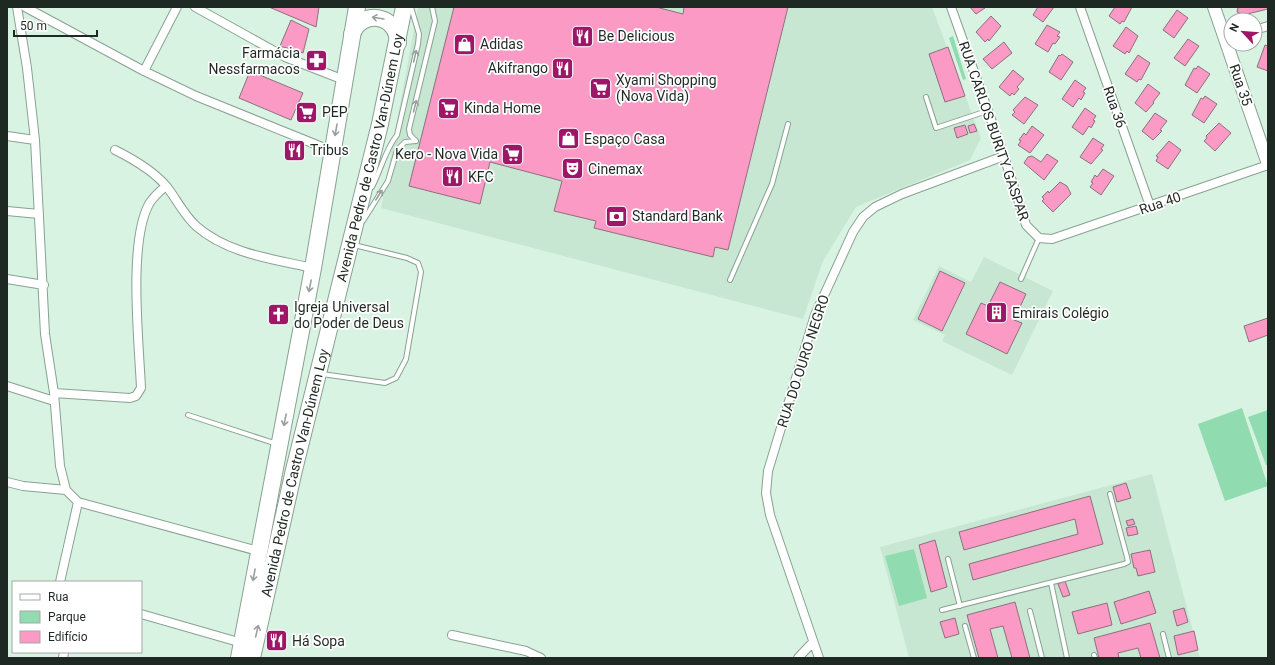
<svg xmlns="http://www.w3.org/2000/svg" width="1275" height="665" font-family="Roboto,sans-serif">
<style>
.built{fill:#c7e7d2}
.green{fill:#90dbaf}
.building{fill:#fa9ac5;stroke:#8b717b}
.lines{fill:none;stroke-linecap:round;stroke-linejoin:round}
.lane-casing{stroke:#89a192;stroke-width:6}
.street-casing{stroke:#89a192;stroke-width:10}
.secondary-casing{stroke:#89a192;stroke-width:14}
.highway-casing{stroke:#89a192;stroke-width:18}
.lane{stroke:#fff;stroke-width:4}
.street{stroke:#fff;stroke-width:8}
.secondary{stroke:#fff;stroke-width:12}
.highway{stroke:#fff;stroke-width:16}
.oneway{stroke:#9a9f9c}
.labels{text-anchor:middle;stroke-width:3.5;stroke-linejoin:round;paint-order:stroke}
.poi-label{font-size:14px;fill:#1f2923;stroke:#fff;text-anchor:start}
.street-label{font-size:14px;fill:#1f2923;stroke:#fff}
</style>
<rect width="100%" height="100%" fill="#d9f3e2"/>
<path class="built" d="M418,7H932L981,138L970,160L856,207L823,261L803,319L381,208Z
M984,257L1053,291L1012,375L942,341L945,335L913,320L939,266L971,282Z
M1152,474L1200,658H909L880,547Z"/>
<path class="green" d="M953,36L966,79L963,80L949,38Z
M1242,408L1268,486L1225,501L1198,424Z
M1268,410V465H1266L1248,417Z
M914,549L927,598L899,606L885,556Z"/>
<path class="building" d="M269,7H319L316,27Z
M454,7H656L683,14L684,7H788L728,250L715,247L713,257L594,228L596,221L554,211L562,181L490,162L480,204L409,186Z
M970,7H985V8L976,14Z
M1038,7H1054L1043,22L1033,15Z
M1115,7H1132L1124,22L1122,21L1120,24L1109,16Z
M1238,7H1268V9L1243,15L1237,12Z
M1177,10L1188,18L1174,38L1163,30Z
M991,16L1001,26L989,41L988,39L985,42L976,32Z
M291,20L309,29L303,53L280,46Z
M1047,25L1060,32L1057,36L1060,37L1055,44L1053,43L1048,52L1035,44Z
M1126,27L1138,36L1129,53L1127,51L1125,54L1113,46Z
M1188,39L1199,46L1185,66L1174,58Z
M1004,42L1012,53L992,69L983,59Z
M1265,45L1268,46V71L1257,67Z
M948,47L965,96L945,102L929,54Z
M1062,54L1073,62L1061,80L1049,72L1059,55L1060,56Z
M1138,55L1150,63L1141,80L1139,79L1137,82L1125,74Z
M1198,66L1210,74L1197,93L1185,85L1194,68L1196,69Z
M1013,70L1024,79L1017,87L1019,89L1014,95L1012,93L1010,96L999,87Z
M250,71L303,93L291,120L239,98Z
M1075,80L1086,88L1083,92L1085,93L1081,100L1079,98L1073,107L1062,99Z
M1148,84L1160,93L1153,102L1154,103L1146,112L1135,103Z
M1205,96L1217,104L1204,123L1192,115L1201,98L1203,99Z
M1025,97L1038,105L1024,124L1012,115L1015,112L1013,110Z
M1085,108L1096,116L1093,120L1095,121L1091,128L1089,126L1083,135L1072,127Z
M1155,113L1167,121L1160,130L1162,131L1153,140L1142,131Z
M1219,123L1231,133L1215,151L1204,141L1207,138L1206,136Z
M974,124L977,131L970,133L968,126Z
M965,125L968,134L957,138L954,128Z
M1032,126L1044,135L1030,153L1018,145L1021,141L1019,140L1024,133L1026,135Z
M1093,138L1104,145L1101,149L1103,150L1091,164L1080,157Z
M1169,141L1181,150L1168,169L1156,161L1158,157L1156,156Z
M1047,154L1058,161L1044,180L1024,163L1028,157L1032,156L1041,162Z
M1103,169L1114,176L1101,195L1090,187L1093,183L1091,182L1095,175L1097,177Z
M1060,182L1067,186L1071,194L1053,212L1042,201L1044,199L1042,197L1048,191L1049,193Z
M940,271L965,283L942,331L918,319Z
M1000,282L1026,294L1014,320L1022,323L1007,354L966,334L981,303L988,306Z
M1268,318V335L1249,342L1244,326Z
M1126,483L1131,498L1117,502L1113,487Z
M1090,496L1103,544L973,580L969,564L1078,534L1075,519L964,550L959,532Z
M1133,519L1135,524L1128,526L1126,521Z
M1136,526L1138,534L1128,536L1126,528Z
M935,540L947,587L931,592L919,545Z
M1150,550L1155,572L1138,576L1136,568H1134L1131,554Z
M1065,581L1070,595L1063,597L1058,584Z
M1149,591L1156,613L1121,624L1114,602Z
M1015,602L1030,658H1012L1003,626L990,629L998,658H979L967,615Z
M1107,603L1112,625L1078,634L1072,612Z
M1184,608L1188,622L1177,626L1173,611Z
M955,618L959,634L945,638L940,622Z
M1150,623L1160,658H1141L1138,648L1118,653L1119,658H1099L1094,638Z
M1194,631L1198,650L1178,655L1174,636Z"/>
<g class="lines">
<defs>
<path id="lane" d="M926,97L936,128L987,111
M416,141L410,135L409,129L435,21L432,7
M372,187C381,170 385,150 397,135L418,44L419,34L411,7
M363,221L388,181L397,150L405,142L416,141
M1021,279L1039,238
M730,280L772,184L788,124
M322,374L385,383L396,378L406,359L421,272L418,263L407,258L354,245
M188,415L277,444
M948,559L960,606
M1051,583L1067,658
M942,610L1124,564L1128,562L1127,557L1110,494
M1030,611L1042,658
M965,626L974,658
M1163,634L1169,658
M1094,655L1095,658"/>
<path id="street" d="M17,7L27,68L35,140L45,334L54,393L60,466L66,490
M25,7L144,71L196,96L332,151
M195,7L285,57L344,80
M951,7L1004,156L1026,225L1039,238L1052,239L1268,165
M1080,7L1150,206
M1255,30L1268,26
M144,71L177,7
M7,136L35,140
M115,150C133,159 154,171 167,187C177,200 184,215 196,226C228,254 273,259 313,268
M7,211L39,214
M7,279L44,285
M7,386L54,401
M54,393L130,398L136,396L141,388C139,342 128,243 149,204C153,197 160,191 166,186
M7,482L23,486L66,490L78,502L258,551
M60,582L78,502
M141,614L242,643
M452,635L526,651L541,658
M63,658L64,652
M798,658L813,642
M819,658L770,515L766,493L768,471L815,315L853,232L863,217L875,207L902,194L1004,156"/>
<path id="secondary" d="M1214,7L1268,164"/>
<g id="highway">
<path d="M352,34C362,8 398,15 398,43"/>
<path d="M239,658L313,268L357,7"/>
<path id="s1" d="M252,658L294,470L380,124L404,7"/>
</g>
</defs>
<use href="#lane" class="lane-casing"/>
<use href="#street" class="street-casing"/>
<use href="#secondary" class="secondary-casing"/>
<use href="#highway" class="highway-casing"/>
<use href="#lane" class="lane"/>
<use href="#street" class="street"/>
<use href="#secondary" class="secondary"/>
<use href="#highway" class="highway"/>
</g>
<defs><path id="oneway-shaft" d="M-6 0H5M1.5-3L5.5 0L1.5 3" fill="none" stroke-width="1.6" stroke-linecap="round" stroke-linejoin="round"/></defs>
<g class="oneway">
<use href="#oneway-shaft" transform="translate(378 18) rotate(-171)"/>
<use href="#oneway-shaft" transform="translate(415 56) rotate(-77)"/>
<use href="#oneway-shaft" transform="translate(415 106) rotate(-76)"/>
<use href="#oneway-shaft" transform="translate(336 130) rotate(100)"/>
<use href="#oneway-shaft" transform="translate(379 195) rotate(-57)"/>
<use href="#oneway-shaft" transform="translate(310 286) rotate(101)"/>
<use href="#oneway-shaft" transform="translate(285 420) rotate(101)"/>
<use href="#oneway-shaft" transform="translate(254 575) rotate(100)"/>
<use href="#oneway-shaft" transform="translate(257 631) rotate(-77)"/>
</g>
<defs>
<symbol id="restaurant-square" viewBox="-11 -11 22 22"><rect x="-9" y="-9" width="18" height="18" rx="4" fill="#9e1665" stroke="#fff"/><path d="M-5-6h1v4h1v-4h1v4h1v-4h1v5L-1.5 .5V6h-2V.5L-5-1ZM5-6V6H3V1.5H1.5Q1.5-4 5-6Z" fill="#fff"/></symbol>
<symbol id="shop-square" viewBox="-11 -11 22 22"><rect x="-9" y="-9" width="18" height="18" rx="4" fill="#9e1665" stroke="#fff"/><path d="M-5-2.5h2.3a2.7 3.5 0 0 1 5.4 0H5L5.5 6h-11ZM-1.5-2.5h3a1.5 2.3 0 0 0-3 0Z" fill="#fff"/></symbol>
<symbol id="pharmacy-square" viewBox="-11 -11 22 22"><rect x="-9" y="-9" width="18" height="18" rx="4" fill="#9e1665" stroke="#fff"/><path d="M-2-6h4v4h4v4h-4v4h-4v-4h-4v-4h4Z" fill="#fff"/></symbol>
<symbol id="supermarket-square" viewBox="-11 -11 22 22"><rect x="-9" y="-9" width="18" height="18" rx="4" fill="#9e1665" stroke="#fff"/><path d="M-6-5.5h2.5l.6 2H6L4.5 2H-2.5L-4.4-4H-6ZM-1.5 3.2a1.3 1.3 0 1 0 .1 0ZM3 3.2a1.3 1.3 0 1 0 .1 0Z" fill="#fff"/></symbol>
<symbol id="theatre-square" viewBox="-11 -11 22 22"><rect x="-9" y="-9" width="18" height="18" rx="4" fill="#9e1665" stroke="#fff"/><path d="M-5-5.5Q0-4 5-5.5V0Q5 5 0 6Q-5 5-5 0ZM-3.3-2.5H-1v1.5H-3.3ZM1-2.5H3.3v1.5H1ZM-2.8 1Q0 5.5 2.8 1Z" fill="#fff"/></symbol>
<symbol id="bank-square" viewBox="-11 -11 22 22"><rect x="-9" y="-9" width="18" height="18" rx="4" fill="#9e1665" stroke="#fff"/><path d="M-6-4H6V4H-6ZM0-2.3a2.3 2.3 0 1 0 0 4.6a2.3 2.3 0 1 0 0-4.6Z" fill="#fff"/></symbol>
<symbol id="building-square" viewBox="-11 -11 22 22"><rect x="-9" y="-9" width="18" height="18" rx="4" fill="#9e1665" stroke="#fff"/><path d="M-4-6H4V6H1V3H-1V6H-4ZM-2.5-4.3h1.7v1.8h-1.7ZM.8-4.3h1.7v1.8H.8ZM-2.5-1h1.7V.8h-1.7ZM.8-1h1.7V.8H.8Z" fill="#fff"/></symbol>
<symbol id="church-square" viewBox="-11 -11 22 22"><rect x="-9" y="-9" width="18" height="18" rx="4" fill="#9e1665" stroke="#fff"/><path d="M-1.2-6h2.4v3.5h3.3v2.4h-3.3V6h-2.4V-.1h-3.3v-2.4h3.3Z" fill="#fff"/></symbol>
</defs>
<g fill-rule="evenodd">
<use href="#restaurant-square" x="570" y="24" width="25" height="25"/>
<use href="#shop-square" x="452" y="32" width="25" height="25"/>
<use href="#pharmacy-square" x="304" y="48" width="25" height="25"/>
<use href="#restaurant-square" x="550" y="56" width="25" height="25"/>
<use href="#supermarket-square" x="588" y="76" width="25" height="25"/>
<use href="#supermarket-square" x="436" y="96" width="25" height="25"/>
<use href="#supermarket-square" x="294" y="100" width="25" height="25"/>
<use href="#shop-square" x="556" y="126" width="25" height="25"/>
<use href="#restaurant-square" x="282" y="138" width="25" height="25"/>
<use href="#supermarket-square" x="500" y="142" width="25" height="25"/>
<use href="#theatre-square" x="560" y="156" width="25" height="25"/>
<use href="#restaurant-square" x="440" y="164" width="25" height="25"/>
<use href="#bank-square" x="604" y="204" width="25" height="25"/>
<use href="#building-square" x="984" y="300" width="25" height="25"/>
<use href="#church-square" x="266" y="302" width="25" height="25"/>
<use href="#restaurant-square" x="264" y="628" width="25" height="25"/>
</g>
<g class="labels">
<g class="poi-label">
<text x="598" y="41">Be Delicious</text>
<text x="480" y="49">Adidas</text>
<text x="300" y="58" text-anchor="end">Farmácia<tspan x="300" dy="16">Nessfarmacos</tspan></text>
<text x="548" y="73" text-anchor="end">Akifrango</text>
<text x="616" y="85">Xyami Shopping<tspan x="616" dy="16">(Nova Vida)</tspan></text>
<text x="464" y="113">Kinda Home</text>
<text x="322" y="117">PEP</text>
<text x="584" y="144">Espaço Casa</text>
<text x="310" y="155">Tribus</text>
<text x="498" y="159" text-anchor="end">Kero - Nova Vida</text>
<text x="588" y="174">Cinemax</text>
<text x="468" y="182">KFC</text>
<text x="632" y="221">Standard Bank</text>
<text x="294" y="312">Igreja Universal<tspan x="294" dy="16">do Poder de Deus</tspan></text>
<text x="1012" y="318">Emirais Colégio</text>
<text x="292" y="646">Há Sopa</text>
</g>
<g class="street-label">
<text transform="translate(1241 85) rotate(71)" y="5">Rua 35</text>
<text transform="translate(1115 107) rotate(71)" y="5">Rua 36</text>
<text transform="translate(994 131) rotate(71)" y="5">RUA CARLOS BURITY GASPAR</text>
<text dy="5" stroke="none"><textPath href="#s1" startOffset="514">Avenida Pedro de Castro Van-Dúnem Loy</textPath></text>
<text transform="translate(1160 203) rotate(-19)" y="5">Rua 40</text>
<text transform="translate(803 361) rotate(-72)" y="5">RUA DO OURO NEGRO</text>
<text dy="5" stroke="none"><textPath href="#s1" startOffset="190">Avenida Pedro de Castro Van-Dúnem Loy</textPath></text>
</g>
</g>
<rect width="1275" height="665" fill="none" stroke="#1f2923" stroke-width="16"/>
<rect x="12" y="581" width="130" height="72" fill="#ffffff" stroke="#a5a9a7"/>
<rect x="20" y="594" width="20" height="6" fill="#ffffff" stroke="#a5a9a7"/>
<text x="48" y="601" font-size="12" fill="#1f2923">Rua</text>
<rect x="20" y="611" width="20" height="12" fill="#90dbaf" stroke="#a5a9a7"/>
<text x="48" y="621" font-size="12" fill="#1f2923">Parque</text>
<rect x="20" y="631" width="20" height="12" fill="#fa9ac5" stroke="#a5a9a7"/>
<text x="48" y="641" font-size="12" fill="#1f2923">Edifício</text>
<g transform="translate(1243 32) rotate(296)"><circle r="19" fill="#ffffff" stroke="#a5a9a7"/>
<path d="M0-3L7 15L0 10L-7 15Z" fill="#9e1665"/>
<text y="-6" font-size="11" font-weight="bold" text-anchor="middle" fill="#1f2923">N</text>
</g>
<path d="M14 30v6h83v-6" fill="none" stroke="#1f2923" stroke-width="2"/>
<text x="20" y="30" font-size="12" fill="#1f2923" stroke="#ffffff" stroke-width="3" paint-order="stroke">50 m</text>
</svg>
